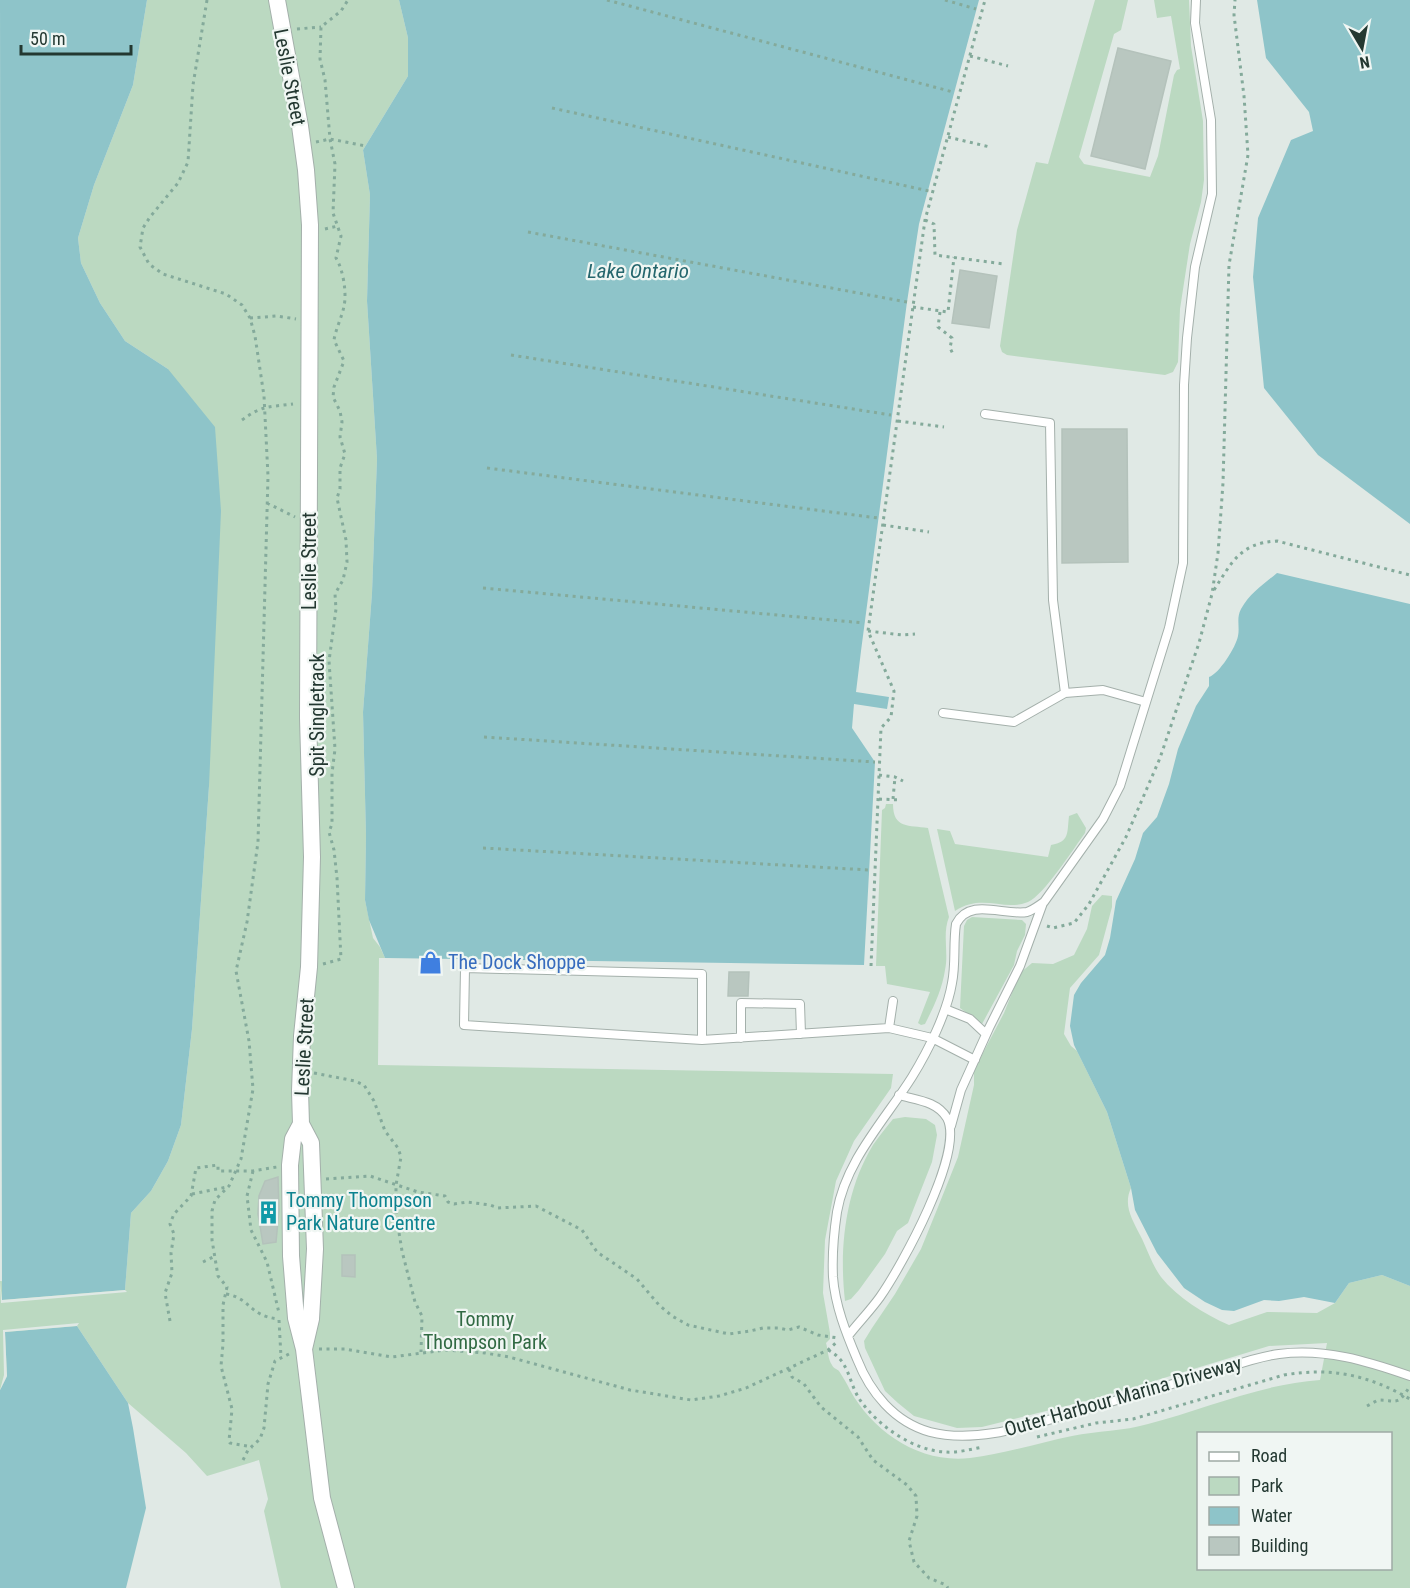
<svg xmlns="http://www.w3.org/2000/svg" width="1410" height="1588" font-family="'Roboto Condensed',sans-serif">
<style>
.green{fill:#bbd9c1;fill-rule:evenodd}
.water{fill:#8ec4c9}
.pier{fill:#e0e9e5}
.building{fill:#b9c7c0;stroke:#b4c2bb;stroke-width:1.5}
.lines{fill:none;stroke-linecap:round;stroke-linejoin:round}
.service-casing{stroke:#a4b0ab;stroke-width:10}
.minor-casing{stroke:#a4b0ab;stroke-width:18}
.path{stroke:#84aa9b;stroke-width:3;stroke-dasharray:3 4.5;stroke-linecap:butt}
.service{stroke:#fff;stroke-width:8}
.minor{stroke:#fff;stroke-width:16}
.labels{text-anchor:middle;stroke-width:4.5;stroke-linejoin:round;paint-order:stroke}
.street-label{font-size:20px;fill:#233831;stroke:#f0f6f3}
.shop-label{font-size:20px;fill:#366cbe;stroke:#f0f6f3;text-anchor:start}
.culture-label{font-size:20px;fill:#0d838f;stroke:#f0f6f3;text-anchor:start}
.park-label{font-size:20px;fill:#316a43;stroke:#f0f6f3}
.water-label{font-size:21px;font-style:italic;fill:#24666d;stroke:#f0f6f3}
</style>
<rect width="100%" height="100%" fill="#e0e9e5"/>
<path class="green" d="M147,0H399L408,38V76L363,150L370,195L367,301L377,459L372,593L363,712L366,836L365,900L373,938L380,947L385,958H379L378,1065L893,1074L891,1088L854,1141L836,1181L825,1240L823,1293L830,1333V1339L826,1343C828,1349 828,1360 832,1365C833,1368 837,1369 839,1371C843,1377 847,1384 850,1390C873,1432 920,1464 970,1458C1004,1454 1038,1443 1072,1436C1097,1431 1124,1431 1148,1424C1205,1409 1261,1384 1320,1380L1327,1343L1269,1346L1098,1398L982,1427L957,1428L914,1416L898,1403L885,1391L865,1348L864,1341L872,1328L895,1294L921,1249L938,1207L958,1157L974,1085V1070L1004,1013L1020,973L1032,963L1053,964L1074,955L1087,929L1092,906L1102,895L1112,896V907L1099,955L1070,988L1064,1034L1071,1046L1077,1051L1107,1112L1131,1188C1123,1205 1132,1219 1140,1235C1147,1248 1152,1265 1161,1277C1178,1298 1204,1314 1229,1325L1267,1312L1317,1313L1335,1303L1349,1283L1382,1275L1410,1286V1588H281L264,1511L268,1499L259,1460L207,1476L186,1453L128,1403L77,1326L7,1376L0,1390V1281L125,1290L131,1213L151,1191L168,1161L181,1125L192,1029L209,786L168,369L125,341L100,303L81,263L78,238L94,185L133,85ZM1198,1434H1390V1568H1198Z
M1095,0H1128L1121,30L1114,34L1079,157L1084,164L1150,177L1158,156L1174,75L1177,70L1180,69L1171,16L1157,18L1154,0H1189L1191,46L1203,121L1204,180L1201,202L1190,244L1180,309L1178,362L1173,372L1165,375L1007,355L1002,352L1000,346L1017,230L1036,162L1048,164Z
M886,804H893C893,829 909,825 928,828L949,917C942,935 949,952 945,970C942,990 934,1006 925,1024L921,1025L918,1023L930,992L887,984L885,966H876L882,810L885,808Z
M1077,813L1086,828L1085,833C1074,848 1044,895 1028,902C1004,912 982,893 955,911L937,829L950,831L955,844L1048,857L1051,845C1070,842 1067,832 1069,816Z
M972,917L1022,920L1026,924L1025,935L1017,951L1014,965L982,1024L960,1008L964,926L967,920Z
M905,1117L926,1119L935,1125L937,1135L932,1162L908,1223L897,1231L885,1254L859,1290L851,1299L845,1301C839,1249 845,1191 873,1145C879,1136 886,1128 893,1119Z"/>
<path class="water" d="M0,0H147L133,85L94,185L78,238L81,263L100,303L125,341L168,369L215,427L221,511L209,786L192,1029L181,1125L168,1161L151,1191L131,1213L125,1290L2,1300Z
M399,0H979L919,224L907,302L861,651L856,692L889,697L887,709L854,704L852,728L875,762L864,965L385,958L369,920L365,900L366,836L363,712L372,593L377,459L367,301L370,195L363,150L408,76V38Z
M1257,0H1410V524L1318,455L1264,388L1253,277L1258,218L1291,140L1313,131L1309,112L1266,58Z
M1277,573L1410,604V1286L1382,1275L1349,1283L1335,1303L1304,1297L1279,1301L1264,1300L1234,1311L1222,1310L1205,1302L1184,1288L1157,1253L1135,1210L1131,1188L1107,1112L1074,1045L1070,1026L1074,995L1081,983L1105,955L1110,938L1116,901L1135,859L1143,833L1157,817L1169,784L1178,749L1196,706L1209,686V677C1219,674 1236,647 1238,636C1240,627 1236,618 1241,609C1250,593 1264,584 1277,573Z
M77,1326L128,1403L133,1428L146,1508L126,1588H0V1390L7,1376L5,1332Z"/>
<path class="pier" d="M0,1281L2,1300L125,1290L127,1292L1,1303Z
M79,1323L77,1326L5,1332L7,1376L0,1390L4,1375L3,1330Z"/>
<path class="building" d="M1118,48L1171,61L1145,169L1091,156Z
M960,270L997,276L989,328L952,323Z
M1062,429H1127L1128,562L1062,563Z
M729,972H749L748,996H728Z
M278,1177L279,1210L276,1242L263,1244L258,1214L259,1196L265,1181Z
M342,1255H355V1277L342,1276Z"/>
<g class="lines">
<defs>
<path id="service" d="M1196,0L1195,23L1211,120L1212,194L1195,267L1187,338L1184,385L1183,563L1169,628L1120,786L1103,819L1044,902C1038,906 1033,910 1027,912C1003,916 970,897 956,924C953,944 956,964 952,983C947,1013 928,1051 912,1077C885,1120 846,1160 837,1212C834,1232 832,1256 833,1277C835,1305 846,1333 857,1359C870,1392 894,1422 930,1432C973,1443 1021,1428 1062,1416C1110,1402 1159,1388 1207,1374C1231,1367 1254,1357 1279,1354C1325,1348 1367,1361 1410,1376
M985,414L1050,423L1053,600L1065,693
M943,713L1014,722L1065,693L1103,690L1146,702
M945,1009L970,1019L986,1034
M889,1028L893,1001
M741,1038V1003L800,1004L801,1034
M702,1040V974L465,968L464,1025L702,1040L889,1028L932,1038L975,1060
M951,1126L961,1090L989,1028L1020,966L1043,903
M848,1336C858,1323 870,1311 880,1297C901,1267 965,1152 947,1118C937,1101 916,1100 899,1095"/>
<path id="minor" d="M277,0L300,126L306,170L310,225L308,718L312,857L309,967L302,1036L300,1091L301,1124L311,1143L315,1249L311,1319L304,1349
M301,1124L293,1139L290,1165L291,1256L296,1318L304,1349L322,1498L346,1588"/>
</defs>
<use href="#service" class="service-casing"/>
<use href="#minor" class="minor-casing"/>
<path class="path" d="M207,0L193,85L188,162L178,183L150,217L143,228L140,247L149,264L163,274L226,294L242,305L250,318L255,336L264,396L268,476L258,842L247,922L236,971L249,1041L253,1089L241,1159L229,1186L215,1200L212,1211V1240L218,1276L227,1287L223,1305V1344L221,1366L232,1409L229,1441L230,1443L253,1447
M607,0L953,92
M945,0L976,9
M297,29L321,27
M970,56L1008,66
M552,108L929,191
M948,137L990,147
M316,142L330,139L366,146
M925,220L934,224L935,255L1004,264
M325,229L338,226
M528,232L907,302
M913,307L948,312L954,257
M940,312L938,327L952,338L950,348L954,356
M250,318L277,316L296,319
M511,355L891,415
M242,420C262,405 270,407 293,404
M898,421L944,427
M487,468L878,518
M267,503L295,517
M883,525L929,532
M483,588L864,623
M1214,590C1232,562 1240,543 1277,541L1410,575
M868,631L902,635L915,634
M484,737L875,762
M879,775L895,777L903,781
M879,799L901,800
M893,799L895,777
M483,848L869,870
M1047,926L1053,928L1074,923L1089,904L1126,837L1160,758L1199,643L1212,594L1218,553L1223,483L1229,265L1248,155L1244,96L1234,15L1235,0
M323,964L341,959L337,878L334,850L329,832L332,824V773L335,749L329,661L336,609L335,594L343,580L347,562L346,540L337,498L340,489V468L345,454L340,437L342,422L340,411L333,397L334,387L344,361L334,340C336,328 342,317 344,306C347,293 343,269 336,258L341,236L333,213L335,164L330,139L325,80L320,59L321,27L341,11L348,0
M871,966L881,728L891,717L894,691L868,631L925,220L985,0
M314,1073L355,1081L364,1085L374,1101L385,1131L398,1148L401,1157L396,1185V1214L402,1251L415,1302L422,1316L421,1352
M253,1171L247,1196L251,1230L267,1262L279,1313
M326,1179L370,1176L418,1192L445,1196L448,1202L454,1204L467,1202L490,1205L498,1208L536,1206L582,1230L597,1252L637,1279L659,1305L672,1316L688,1325L729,1334L750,1331L763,1328H779L788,1330L799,1327L818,1335L838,1338
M192,1194L227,1187
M203,1262L215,1256
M226,1294C251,1298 248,1316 279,1319
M279,1320L281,1357
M170,1321L165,1293L172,1273L171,1253L174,1234L170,1224L174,1214L191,1196L196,1168L218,1165V1171H253L277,1167
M319,1349H345L392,1357L445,1350L485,1353L509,1357L630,1390L691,1400L719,1396L746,1388L828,1350L838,1341
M828,1350C850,1361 848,1382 860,1400C878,1426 914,1451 946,1452C957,1453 972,1449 983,1447
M789,1369L792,1377L804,1384L821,1407L858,1437L873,1460L907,1485L916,1496L917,1516L909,1541L914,1562L929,1578L946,1585L948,1588
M1367,1406L1378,1400C1397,1400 1397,1407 1410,1386
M1037,1437L1096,1423L1133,1419L1284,1375C1332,1367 1368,1375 1410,1399
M243,1460L248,1450L260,1439L264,1428L268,1384L275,1361L289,1354"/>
<use href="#service" class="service"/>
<use href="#minor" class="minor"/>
</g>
<defs>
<symbol id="shop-bare" viewBox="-9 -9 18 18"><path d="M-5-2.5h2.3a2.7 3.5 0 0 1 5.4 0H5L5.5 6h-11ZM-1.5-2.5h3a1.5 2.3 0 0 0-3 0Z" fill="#3f7fe0" stroke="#f0f6f3" stroke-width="2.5" paint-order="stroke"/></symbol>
<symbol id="building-bare" viewBox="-9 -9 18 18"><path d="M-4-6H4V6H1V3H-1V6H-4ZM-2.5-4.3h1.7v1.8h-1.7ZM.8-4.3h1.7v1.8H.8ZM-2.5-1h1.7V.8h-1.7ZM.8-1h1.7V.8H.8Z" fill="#0f9aa8" stroke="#f0f6f3" stroke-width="2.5" paint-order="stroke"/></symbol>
</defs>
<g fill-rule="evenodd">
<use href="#shop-bare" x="414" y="946" width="33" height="33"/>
<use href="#building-bare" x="252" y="1196" width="33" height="33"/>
</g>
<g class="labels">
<g class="street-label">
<text transform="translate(290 77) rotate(79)" y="7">Leslie Street</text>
<text transform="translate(309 561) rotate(-90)" y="7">Leslie Street</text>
<text transform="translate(317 715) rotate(-90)" y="7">Spit Singletrack</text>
<text transform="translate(304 1047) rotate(-87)" y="7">Leslie Street</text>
<text transform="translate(1123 1396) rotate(-16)" y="7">Outer Harbour Marina Driveway</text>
</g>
<g class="shop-label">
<text x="448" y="969">The Dock Shoppe</text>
</g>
<g class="culture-label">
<text x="286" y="1207">Tommy Thompson<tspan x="286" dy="23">Park Nature Centre</tspan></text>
</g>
<g class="park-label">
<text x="485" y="1326">Tommy<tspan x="485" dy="23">Thompson Park</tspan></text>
</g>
<g class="water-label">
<text x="638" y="278">Lake Ontario</text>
</g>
</g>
<rect x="1197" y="1432" width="195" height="138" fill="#f0f6f3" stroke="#9eaaa5" stroke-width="1.5"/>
<rect x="1209" y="1452" width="30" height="9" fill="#ffffff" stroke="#9eaaa5" stroke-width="1.5"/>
<text x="1251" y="1462" font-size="18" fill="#233831">Road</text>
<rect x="1209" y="1477" width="30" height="18" fill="#bbd9c1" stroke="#9eaaa5" stroke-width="1.5"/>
<text x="1251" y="1492" font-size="18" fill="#233831">Park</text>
<rect x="1209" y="1507" width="30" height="18" fill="#8ec4c9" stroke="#9eaaa5" stroke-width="1.5"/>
<text x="1251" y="1522" font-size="18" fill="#233831">Water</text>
<rect x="1209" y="1537" width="30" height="18" fill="#b9c7c0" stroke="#9eaaa5" stroke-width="1.5"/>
<text x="1251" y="1552" font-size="18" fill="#233831">Building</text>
<g transform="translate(1362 48) rotate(170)" stroke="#f0f6f3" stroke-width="4.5" paint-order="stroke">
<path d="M0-4.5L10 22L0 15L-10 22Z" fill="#233831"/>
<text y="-9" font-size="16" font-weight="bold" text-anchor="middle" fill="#233831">N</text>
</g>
<path d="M21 45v9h110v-9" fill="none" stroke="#233831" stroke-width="3"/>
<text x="30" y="45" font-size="18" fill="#233831" stroke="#f0f6f3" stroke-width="4.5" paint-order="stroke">50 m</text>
</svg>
